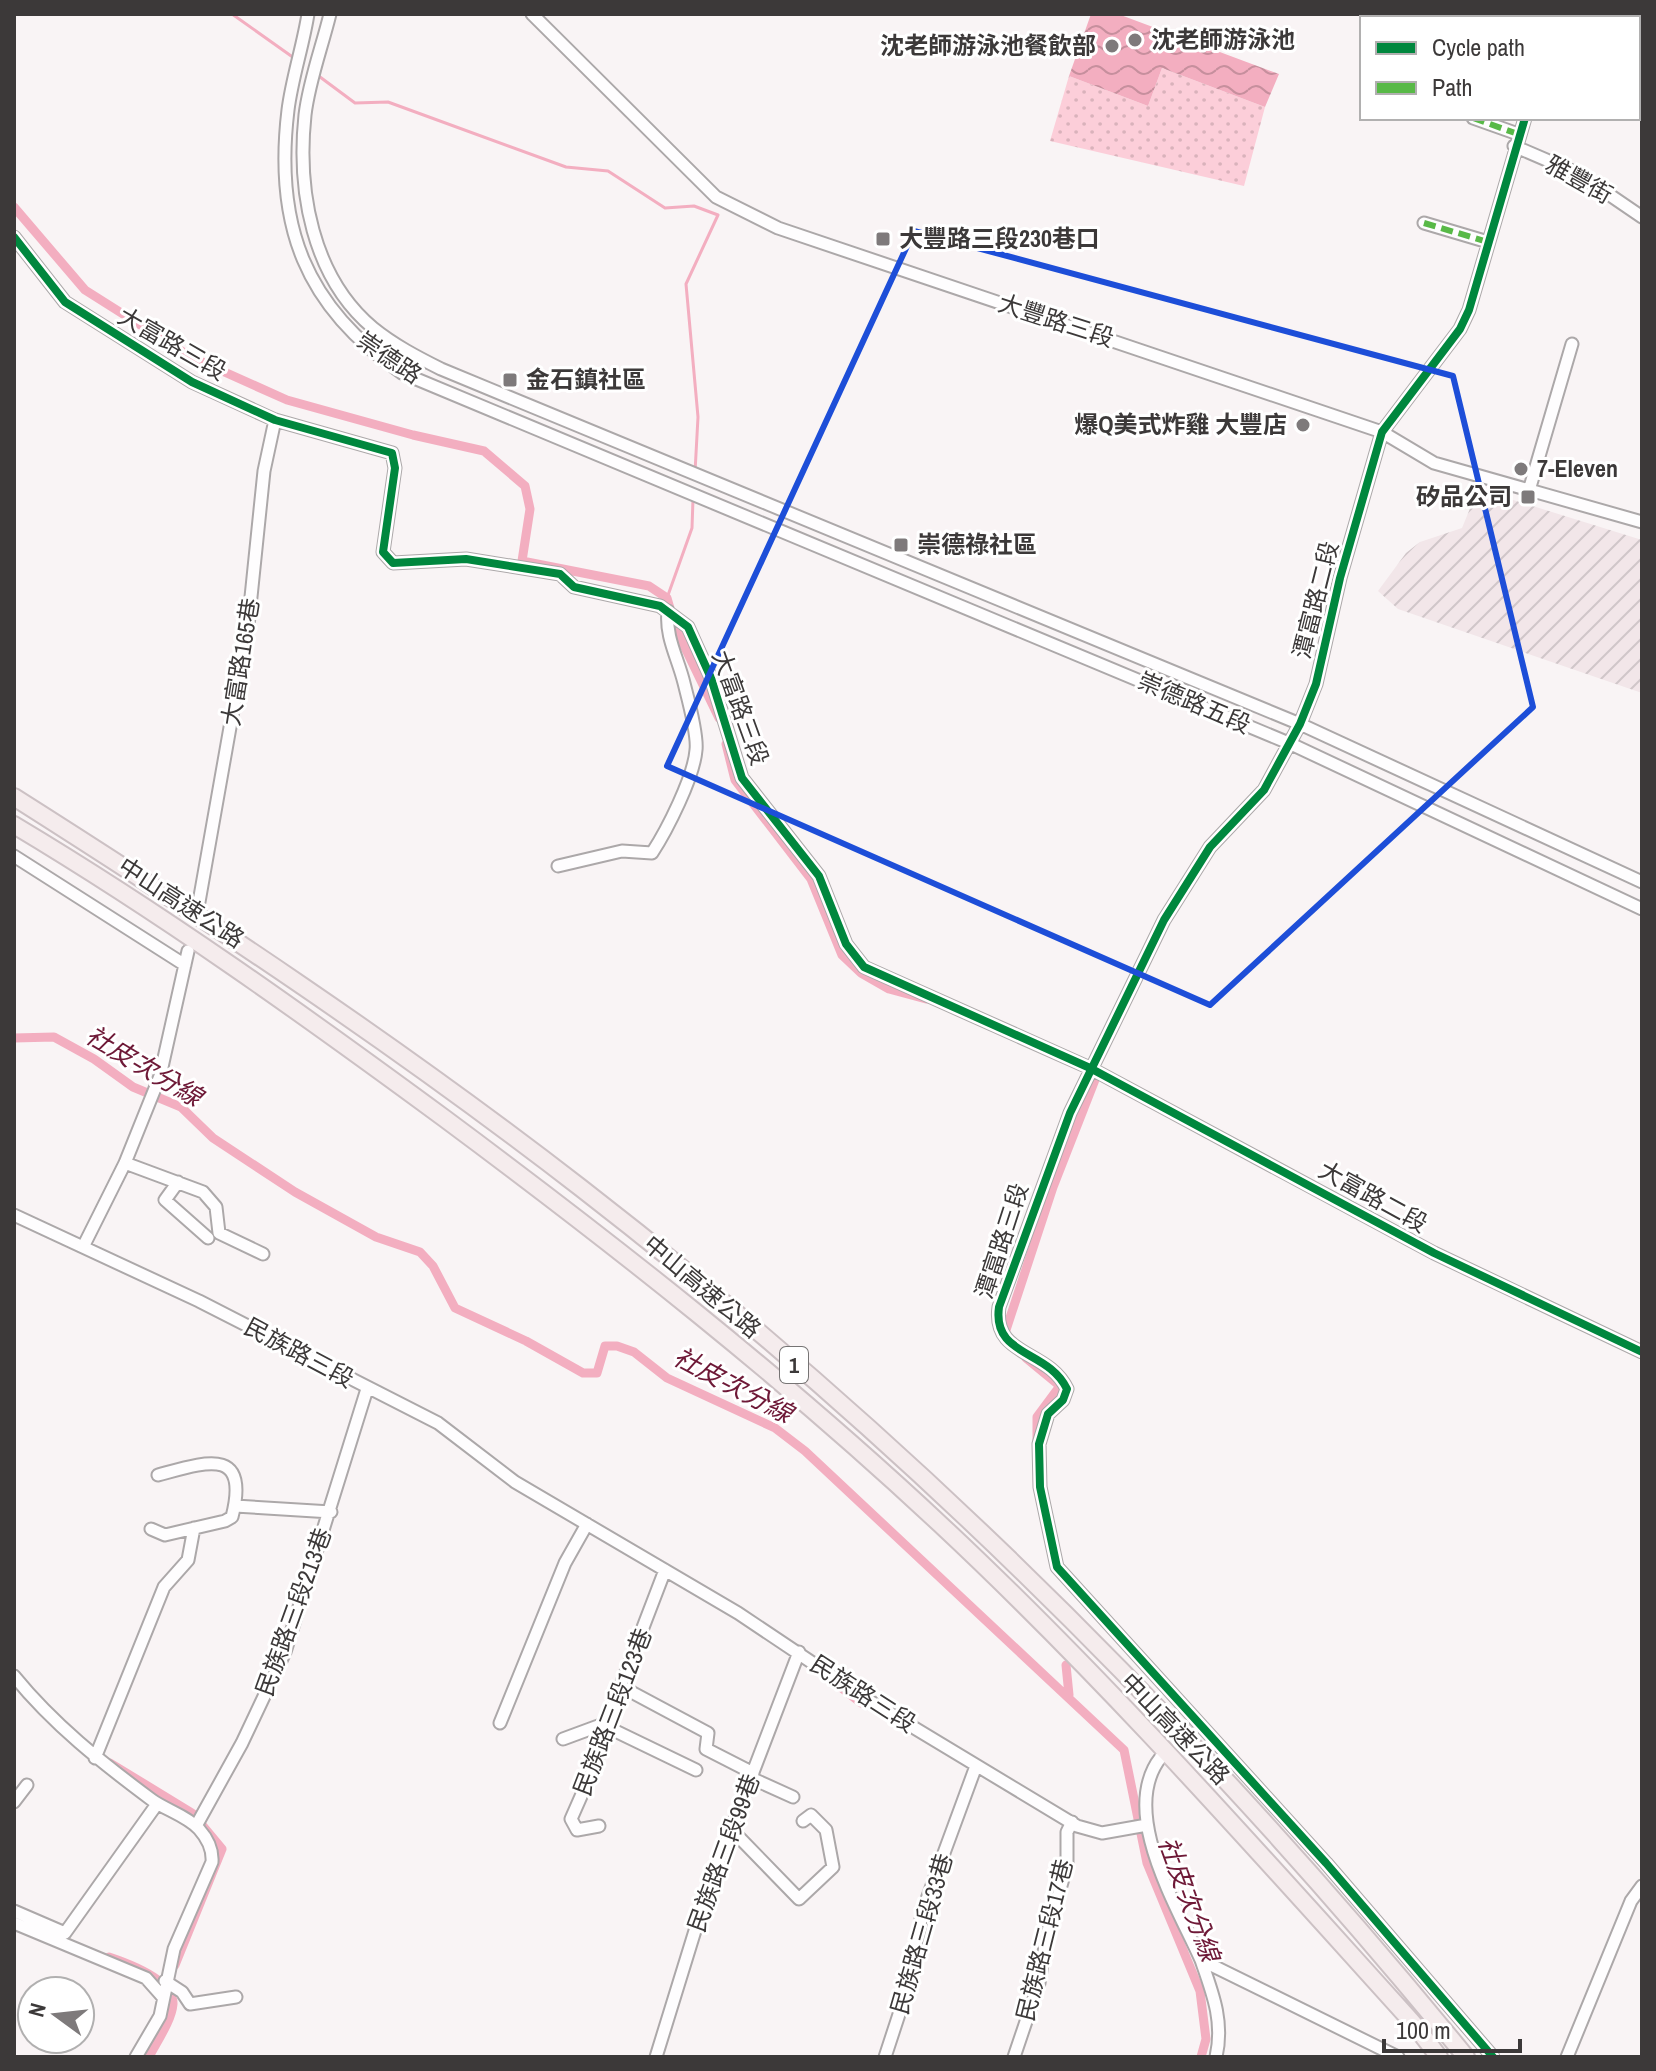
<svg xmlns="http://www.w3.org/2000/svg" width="1656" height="2071" font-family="'Archivo Narrow','Noto Sans TC',sans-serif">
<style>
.industrial{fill:url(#industrial-furrows)}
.grass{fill:url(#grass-dots)}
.water{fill:url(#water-waves)}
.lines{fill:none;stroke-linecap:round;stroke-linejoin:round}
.stream{stroke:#f3aec0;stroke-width:3}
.canal{stroke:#f3aec0;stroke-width:9}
.minor-tunnel{stroke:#d3cfcf;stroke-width:11;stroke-dasharray:11 5.5;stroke-linecap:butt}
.minor-casing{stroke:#aca8a9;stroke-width:15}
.highway-casing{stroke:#ccc1c4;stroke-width:20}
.minor{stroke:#fefdfe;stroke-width:11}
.highway{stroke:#f5eced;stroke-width:16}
.quiet{stroke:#58b947;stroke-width:6;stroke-dasharray:12 6;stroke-linecap:butt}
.cycleway-casing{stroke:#fff;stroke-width:13}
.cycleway{stroke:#00873e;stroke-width:8}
.marked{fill:none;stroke:#1d4ed8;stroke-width:6;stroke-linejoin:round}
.poi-dot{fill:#7e7a7b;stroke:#fff;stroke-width:3}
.labels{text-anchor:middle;stroke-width:6;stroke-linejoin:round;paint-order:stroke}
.shield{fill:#fff;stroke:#767474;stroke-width:2}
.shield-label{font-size:22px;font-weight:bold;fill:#3c3939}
.poi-label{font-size:24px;font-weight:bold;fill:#3c3939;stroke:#fff;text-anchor:start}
.street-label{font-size:24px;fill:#3c3939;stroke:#fff}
.water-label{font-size:26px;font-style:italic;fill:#6e1937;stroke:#fff}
</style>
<defs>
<pattern id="industrial-furrows" width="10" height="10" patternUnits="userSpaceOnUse" patternTransform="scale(2)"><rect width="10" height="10" fill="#f2e6e9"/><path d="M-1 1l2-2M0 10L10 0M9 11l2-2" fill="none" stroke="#d0c6c9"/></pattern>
<pattern id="grass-dots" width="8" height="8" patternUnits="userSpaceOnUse" patternTransform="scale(2)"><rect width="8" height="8" fill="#fcced9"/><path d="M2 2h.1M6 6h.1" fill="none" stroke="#d9b2bb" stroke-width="1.8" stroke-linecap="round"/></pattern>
<pattern id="water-waves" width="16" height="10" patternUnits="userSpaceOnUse" patternTransform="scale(2)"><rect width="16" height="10" fill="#f3aec0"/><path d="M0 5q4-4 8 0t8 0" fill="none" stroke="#c68f9d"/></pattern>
</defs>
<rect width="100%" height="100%" fill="#f9f4f5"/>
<path class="industrial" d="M1478,489L1642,540V693L1398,609L1378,591L1406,553L1420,542L1462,528Z"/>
<path class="grass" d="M1162,68L1265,107L1244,186L1050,141L1069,76L1148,106Z"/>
<path class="water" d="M1091,14H1118L1279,74L1265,107L1162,68L1148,106L1069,76Z"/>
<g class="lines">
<path class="stream" d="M232,14L294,58
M1627,14L1642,18
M316,74L355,103L388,102L566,167L608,171L665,208L694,206L718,215L686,284L698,417L695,472
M667,598L692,528L693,499"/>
<path class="canal" d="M14,207L85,290L191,357L287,400L413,435L484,451L525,486L530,509L522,561L649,586L667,598L676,629L719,718
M726,744L735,780L811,879L842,955L861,973L889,989L926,999
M14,1038L54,1037L94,1059L133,1087L181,1107L213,1138L295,1192L376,1237L420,1252L433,1266L455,1308L526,1341L583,1373H597L605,1346H617L634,1352L667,1378L775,1428L805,1451L1124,1750L1147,1863L1200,1991L1206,2039L1201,2057
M1004,1336L1053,1187L1098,1072L1094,1070
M1026,1358L1060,1386L1037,1417V1440
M1066,1665L1069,1695
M839,1686L861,1703
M110,1763L192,1813L222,1849L175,1965
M109,1957C127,1963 174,1980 173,2004C172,2020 156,2043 149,2057"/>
<path class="minor-tunnel" d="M1163,1755L1196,1722"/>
<defs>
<path id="minor" d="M308,14C303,46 292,78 288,110C274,225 305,307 402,373L1291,744L1642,909
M330,14C322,47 309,81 305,115C297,190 312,277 373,328C394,345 417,357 441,369L1300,724L1642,882
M532,14L716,197L778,228L1382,432L1434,463L1642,522
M1563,14L1576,18
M1601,18L1604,14
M1473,118L1518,134
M1514,146L1579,174L1642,217
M1424,223L1488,242
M14,237L65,302L192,382L275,420L392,453L395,468L383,552L393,563L466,559L560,574L574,587L660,606L688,627L711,678L742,778L819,876L846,944L864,967L1090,1068L1434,1253L1642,1352
M1530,487L1572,344
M14,856L185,965
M558,866L622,851L652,853C667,830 694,777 696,750C698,734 688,699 684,683C678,658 665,637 668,611
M199,902L248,626L264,471L275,420
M125,1163L203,1192L216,1207L219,1233L263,1254
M178,1182L165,1200L208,1238
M14,1215L199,1301L438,1423L515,1482L738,1613L868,1700L1077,1826L1102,1833L1147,1825
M84,1245L125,1163L160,1076L188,951
M235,1506L331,1512
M151,1529L165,1535L225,1521L232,1517C250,1446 206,1462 158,1475
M14,1676C54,1725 101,1762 152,1800C166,1810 187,1816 199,1829C207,1838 213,1849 212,1862L174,1949L160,2016L136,2057
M622,1687L708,1733L706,1749L753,1773
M500,1723L565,1563L587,1524
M607,1727L696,1770
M563,1739L609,1722
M1161,1757C1118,1811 1177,1906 1201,1960L1398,2057
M95,1758L164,1587L188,1560L194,1528
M751,1778L793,1797
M14,1802L27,1785
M196,1826L242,1743L285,1652L367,1389
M599,1826L577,1830L571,1819L597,1760L616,1698L665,1570
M731,1829L799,1899L833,1867L826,1830L811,1815L803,1821
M14,1911L65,1933L157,1804
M14,1923L146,1978L162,1996
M1201,1960C1213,1994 1224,2022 1216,2057
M165,1981L182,1992L190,2004L236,1997
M656,2057L706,1895L799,1652
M885,2057L905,1996L923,1910L976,1766
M1014,2057L1039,1983L1047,1934L1067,1865V1832L1072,1822
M1493,2057L1326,1863L1057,1567L1040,1487L1039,1444L1048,1414L1063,1400L1067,1389C1048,1349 992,1357 999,1307L1070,1113L1164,920L1210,847L1264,790L1300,724L1316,684L1340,578L1382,432L1460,329L1469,310L1525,118
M1567,2057L1631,1901L1642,1886"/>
<path id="highway" d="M14,797C208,920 399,1047 581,1188C908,1441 1205,1737 1466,2057
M14,825C163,914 304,1015 444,1118C615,1245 784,1378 940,1524C1107,1680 1259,1853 1413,2023L1439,2057"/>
</defs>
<use href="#minor" class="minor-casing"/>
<use href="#highway" class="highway-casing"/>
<use href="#minor" class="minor"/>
<use href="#highway" class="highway"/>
<path class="quiet" d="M1473,118L1518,134
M1424,223L1488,242"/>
<defs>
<path id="cycleway" d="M14,237L65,302L192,382L275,420L392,453L395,468L383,552L393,563L466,559L560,574L574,587L660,606L688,627L711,678L742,778L819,876L846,944L864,967L1090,1068L1434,1253L1642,1352
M1493,2057L1326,1863L1057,1567L1040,1487L1039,1444L1048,1414L1063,1400L1067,1389C1048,1349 992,1357 999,1307L1070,1113L1164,920L1210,847L1264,790L1300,724L1316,684L1340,578L1382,432L1460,329L1469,310L1525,118"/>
</defs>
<use href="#cycleway" class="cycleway-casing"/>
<use href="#cycleway" class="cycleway"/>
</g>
<path class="marked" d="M914,231L1453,376L1533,707L1210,1005L667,766Z"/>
<g class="poi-dot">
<circle cx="1135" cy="40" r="8"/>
<circle cx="1112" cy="46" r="8"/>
<rect x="875" y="231" width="16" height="16" rx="4"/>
<rect x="502" y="372" width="16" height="16" rx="4"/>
<circle cx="1303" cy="425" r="8"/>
<circle cx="1521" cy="469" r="8"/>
<rect x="1520" y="489" width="16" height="16" rx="4"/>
<rect x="893" y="537" width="16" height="16" rx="4"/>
</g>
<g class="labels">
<rect class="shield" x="780" y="1347" width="28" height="36" rx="6"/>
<g class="shield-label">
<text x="794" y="1373">1</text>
</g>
<g class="poi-label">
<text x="1151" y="48">沈老師游泳池</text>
<text x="1096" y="54" text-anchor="end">沈老師游泳池餐飲部</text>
<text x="899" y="247">大豐路三段230巷口</text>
<text x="526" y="388">金石鎮社區</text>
<text x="1287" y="433" text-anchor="end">爆Q美式炸雞 大豐店</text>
<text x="1537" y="477">7-Eleven</text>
<text x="1512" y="505" text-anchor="end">矽品公司</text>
<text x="917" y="553">崇德祿社區</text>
</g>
<g class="street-label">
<text transform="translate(1579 180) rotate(29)" y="8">雅豐街</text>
<text transform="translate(1056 321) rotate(18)" y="8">大豐路三段</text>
<text transform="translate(172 344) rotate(30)" y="8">大富路三段</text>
<text transform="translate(389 358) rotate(34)" y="8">崇德路</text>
<text transform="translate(1316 600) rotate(-76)" y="8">潭富路二段</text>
<text transform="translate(241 662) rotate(-81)" y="8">大富路165巷</text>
<text transform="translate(1194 703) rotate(23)" y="8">崇德路五段</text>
<text transform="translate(740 708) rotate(70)" y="8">大富路三段</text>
<text transform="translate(181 903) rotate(33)" y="8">中山高速公路</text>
<text transform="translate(1373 1197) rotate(29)" y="8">大富路二段</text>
<text transform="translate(1002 1241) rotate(-72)" y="8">潭富路三段</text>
<text transform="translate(702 1287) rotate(40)" y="8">中山高速公路</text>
<text transform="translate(299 1353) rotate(28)" y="8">民族路三段</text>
<text transform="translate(294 1612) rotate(-70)" y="8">民族路三段213巷</text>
<text transform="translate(863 1694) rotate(33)" y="8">民族路三段</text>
<text transform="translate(613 1712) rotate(-69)" y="8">民族路三段123巷</text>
<text transform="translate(1175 1729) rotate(46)" y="8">中山高速公路</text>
<text transform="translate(724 1853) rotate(-70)" y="8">民族路三段99巷</text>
<text transform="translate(922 1934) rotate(-74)" y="8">民族路三段33巷</text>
<text transform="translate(1045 1940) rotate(-76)" y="8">民族路三段17巷</text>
</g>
<g class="water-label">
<text transform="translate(144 1066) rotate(31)" y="9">社皮次分線</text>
<text transform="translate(733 1385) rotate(28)" y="9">社皮次分線</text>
<text transform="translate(1189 1899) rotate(70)" y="9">社皮次分線</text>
</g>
</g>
<rect width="1656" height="2071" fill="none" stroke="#3c3939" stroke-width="32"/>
<rect x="1360" y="16" width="280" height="104" fill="#ffffff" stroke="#b1b0b0" stroke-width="2"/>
<rect x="1376" y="42" width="40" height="12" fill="#00873e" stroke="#b1b0b0" stroke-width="2"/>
<text x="1432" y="56" font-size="24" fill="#3c3939">Cycle path</text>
<rect x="1376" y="82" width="40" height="12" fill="#58b947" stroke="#b1b0b0" stroke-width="2"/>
<text x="1432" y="96" font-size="24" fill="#3c3939">Path</text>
<g transform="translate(56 2015) rotate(285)"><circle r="38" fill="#ffffff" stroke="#b1b0b0" stroke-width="2"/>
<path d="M0-6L14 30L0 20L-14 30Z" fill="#7e7a7b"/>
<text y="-12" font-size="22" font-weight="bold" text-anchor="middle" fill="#3c3939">N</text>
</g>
<path d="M1384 2039v12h136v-12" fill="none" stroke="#3c3939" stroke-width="4"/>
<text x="1396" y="2039" font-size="24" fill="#3c3939" stroke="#ffffff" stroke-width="6" paint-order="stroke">100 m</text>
</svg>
